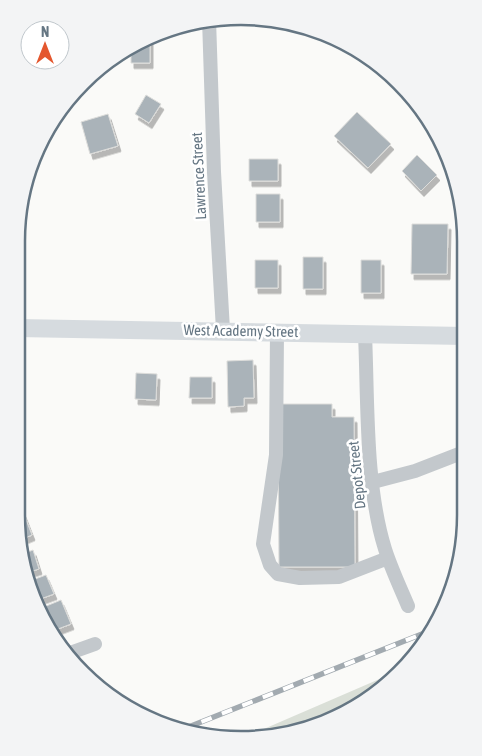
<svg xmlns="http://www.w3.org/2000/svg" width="482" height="756" font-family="'Asap Condensed',sans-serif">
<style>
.green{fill:#dadfd7}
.building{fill:#aab3b9;stroke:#dcdcda;filter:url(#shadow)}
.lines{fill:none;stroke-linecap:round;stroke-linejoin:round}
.minor{stroke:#c3c8cc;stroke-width:14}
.major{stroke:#d6dbdf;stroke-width:18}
.rail-casing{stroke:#a2aab0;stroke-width:5.5}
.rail{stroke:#fff;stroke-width:4;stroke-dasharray:11;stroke-linecap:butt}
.labels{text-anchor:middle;stroke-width:5;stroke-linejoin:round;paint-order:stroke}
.street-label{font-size:15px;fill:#657683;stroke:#fff}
.rim{fill:none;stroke:#657683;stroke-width:2.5}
</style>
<defs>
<filter id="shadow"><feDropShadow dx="3" dy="5.5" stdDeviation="0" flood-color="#0004"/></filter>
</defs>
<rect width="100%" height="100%" fill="#fafaf8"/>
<path class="green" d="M398,671L366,702L299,732L243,738Z"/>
<path class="building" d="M150,39V63H131V46Z
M146,95L161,104L149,123L135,114Z
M357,112L391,144L368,168L334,136Z
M108,114L118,146L90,154L81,122Z
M417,155L437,175L421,191L402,171Z
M249,159H278V181H249Z
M256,194H280V222H256Z
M412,224H448L447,274H411Z
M303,257H323V289H303Z
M255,260H278V288H255Z
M361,260H381V293H361Z
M253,360L254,398H244V406L228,407L227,361Z
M136,373L157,374L156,400L135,399Z
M190,377H212V398H189Z
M278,404H332V417H354L355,567H279Z
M23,512L32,535L20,540L16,514Z
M33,550L39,569L26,573L23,554Z
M46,575L54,594L35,601L27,582Z
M61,600L71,624L50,632L39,609Z
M94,676L98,687L89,677Z"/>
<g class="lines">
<path class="minor" d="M209,19L214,172L223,330
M277,332L276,455L263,544L270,565L278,574L300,578L339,577L388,558
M365,334C368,401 365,485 385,549C391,568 400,587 408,606
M373,482L415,471L464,452
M67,654L95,644"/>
<path class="major" d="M17,328L465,336"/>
<defs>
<path id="rail" d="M181,730L432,630"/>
</defs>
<use href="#rail" class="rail-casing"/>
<use href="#rail" class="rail"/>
</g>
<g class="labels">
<g class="street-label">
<text transform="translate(199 176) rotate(-93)" y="5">Lawrence Street</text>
<text transform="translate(241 331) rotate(1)" y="5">West Academy Street</text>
<text transform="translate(357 475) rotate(-96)" y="5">Depot Street</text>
</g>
</g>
<path d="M0 0H482V756H0ZM241 25H241A216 216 0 0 1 457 241V515A216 216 0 0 1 241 731H241A216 216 0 0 1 25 515V241A216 216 0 0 1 241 25Z" fill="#f3f4f5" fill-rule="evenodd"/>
<path class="rim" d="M241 25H241A216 216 0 0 1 457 241V515A216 216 0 0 1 241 731H241A216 216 0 0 1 25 515V241A216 216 0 0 1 241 25Z"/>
<g transform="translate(45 45)"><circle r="24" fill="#ffffff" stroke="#c1c8cd"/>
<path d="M0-4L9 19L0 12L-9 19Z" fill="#e4572e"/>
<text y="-8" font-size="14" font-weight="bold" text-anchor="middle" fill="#657683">N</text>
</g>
</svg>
